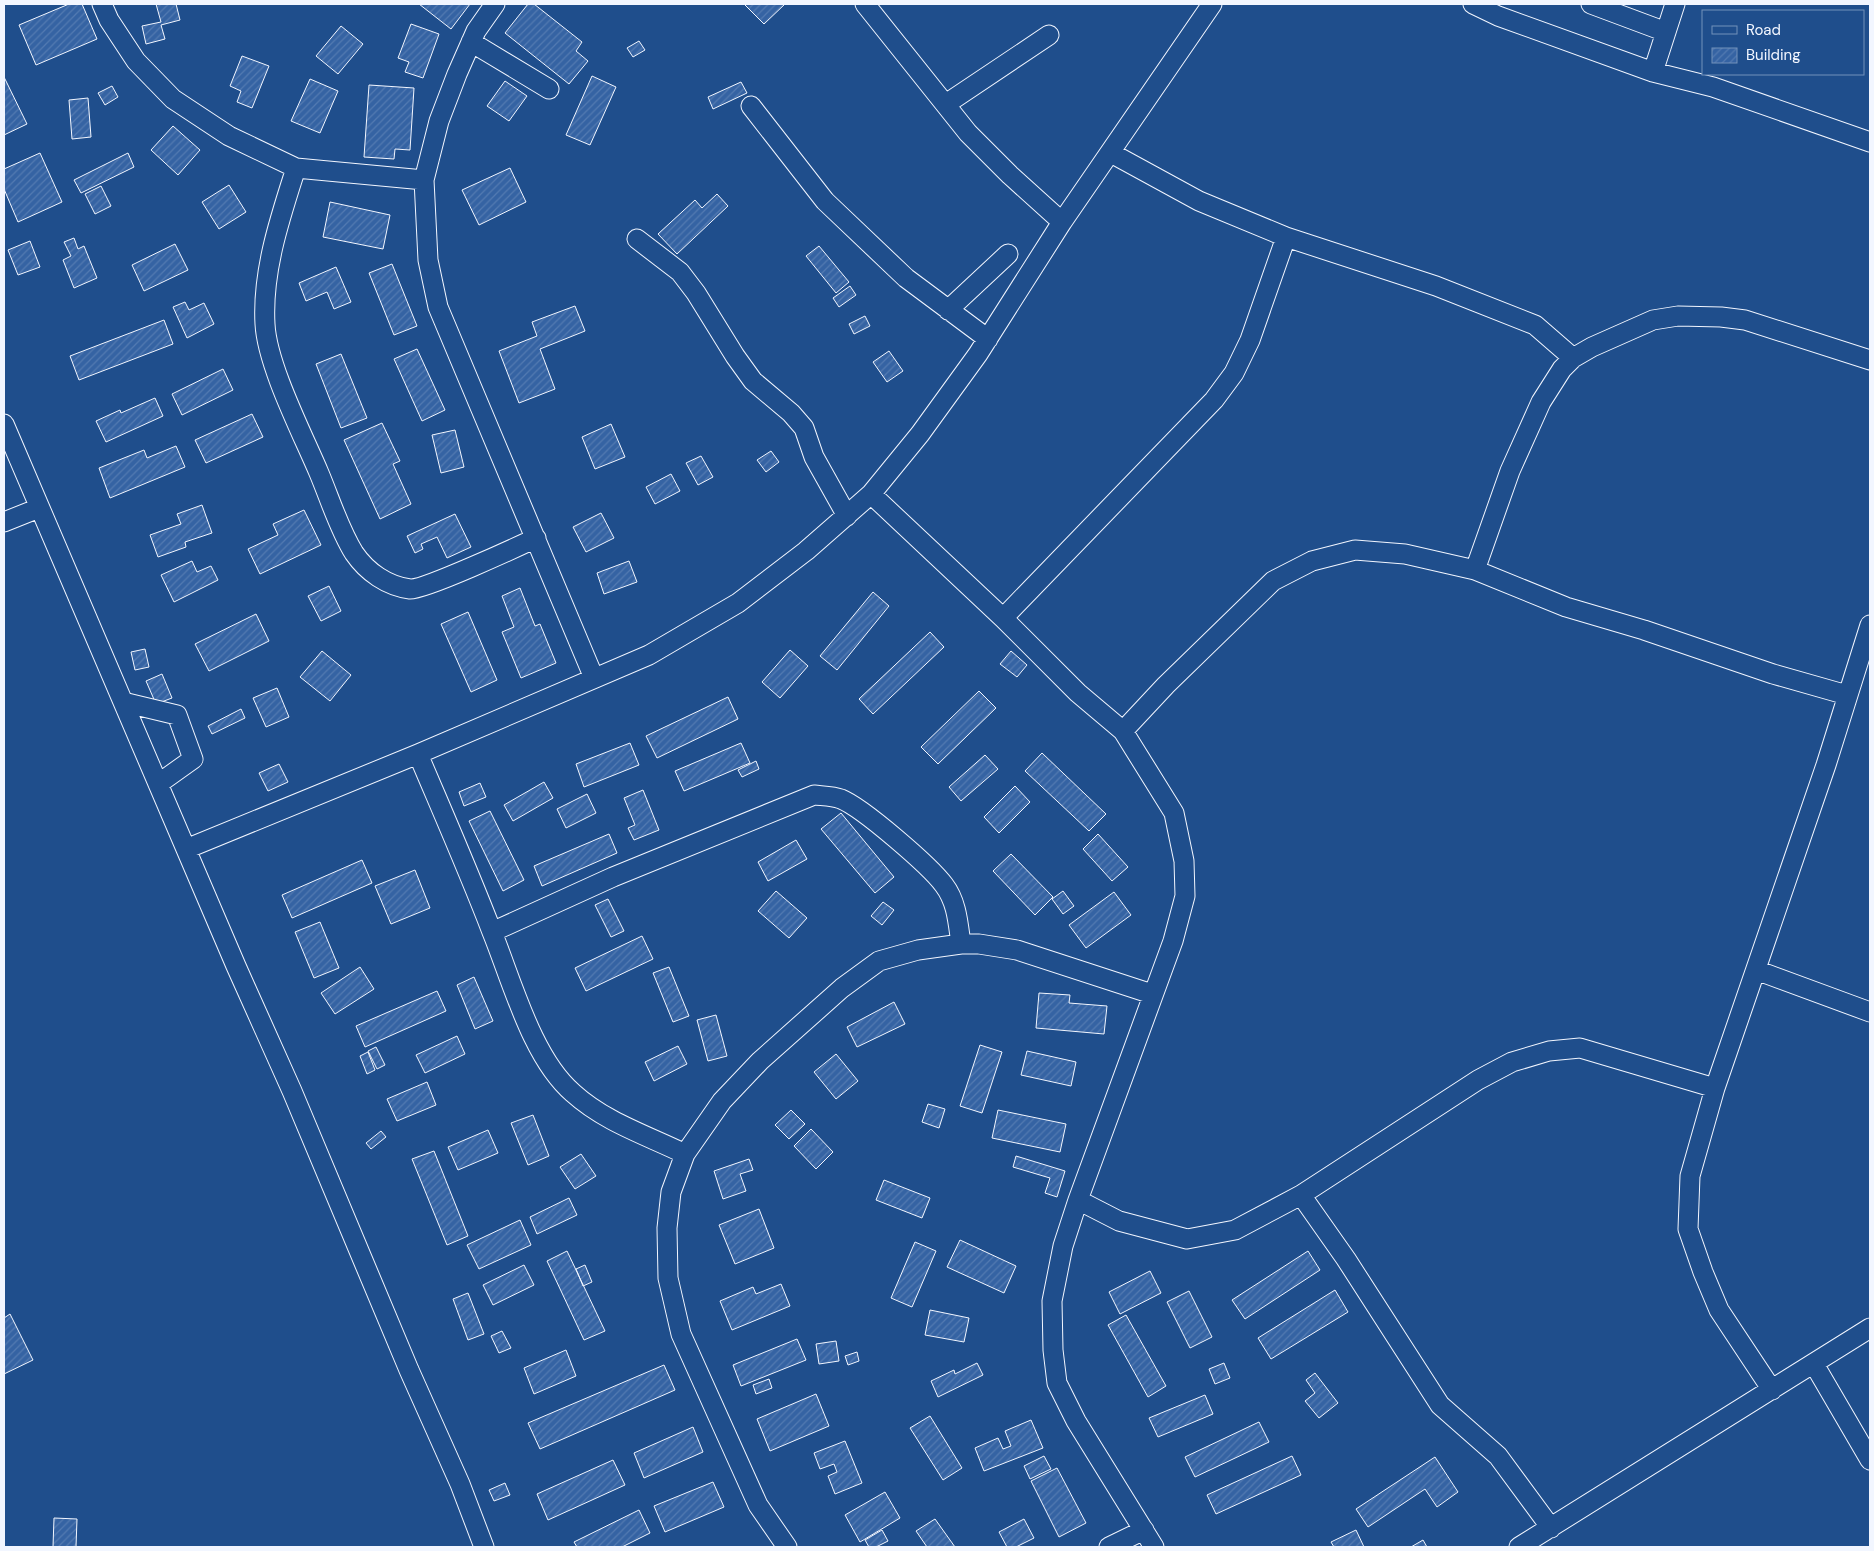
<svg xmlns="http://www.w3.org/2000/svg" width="1874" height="1551" font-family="'DM Sans',sans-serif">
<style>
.building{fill:url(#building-hatch);stroke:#f2f6ff}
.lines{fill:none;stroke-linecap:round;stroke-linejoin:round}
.minor-casing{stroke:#f2f6ff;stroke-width:21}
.minor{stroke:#1f4e8c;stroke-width:19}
</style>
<defs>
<pattern id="building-hatch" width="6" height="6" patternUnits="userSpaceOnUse" patternTransform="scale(1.25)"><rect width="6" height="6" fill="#3563a3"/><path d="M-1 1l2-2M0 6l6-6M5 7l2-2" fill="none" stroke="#537ab1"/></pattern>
</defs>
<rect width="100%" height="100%" fill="#1f4e8c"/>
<path class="building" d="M69,4H82L97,39L36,65L19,25Z
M156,4H176L180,20L161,25L165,39L146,44L142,26L161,22Z
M419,4H470L451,29Z
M528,4H534L582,42L576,51L588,61L569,84L505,33Z
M747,4H785L764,24L745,5Z
M411,24L439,34L423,78L405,72L409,62L398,58Z
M341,26L363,44L338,74L316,56Z
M639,41L645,50L633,57L627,48Z
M242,56L269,66L252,108L237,102L241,91L230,86Z
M592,76L616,87L590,145L566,135Z
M4,77L27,124L4,135Z
M310,79L338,91L320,133L291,121Z
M505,81L527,96L509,121L487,106Z
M741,82L747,93L713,109L708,97Z
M369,85L414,88L410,150L395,149L394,159L364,157Z
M112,86L118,97L105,105L98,93Z
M88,98L91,137L72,139L69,100Z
M173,126L200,150L178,175L151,150Z
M40,153L62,202L18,222L4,189V169Z
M128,153L134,167L81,193L74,180Z
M510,168L526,202L479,225L462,190Z
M229,185L246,212L219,229L202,202Z
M101,186L111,206L95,214L85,194Z
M717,194L728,206L677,254L658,234L695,200L702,208Z
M330,202L390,215L383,249L323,237Z
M74,238L78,249L84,246L97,278L74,288L63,260L71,256L64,242Z
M30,241L40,267L18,275L8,250Z
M175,244L188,270L144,291L132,265Z
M819,246L849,282L836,293L806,256Z
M392,264L417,326L394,335L369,273Z
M336,267L351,302L334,309L327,292L306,301L299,283Z
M850,286L856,295L839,307L833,298Z
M185,302L189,310L204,303L214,324L187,338L173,307Z
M575,306L585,331L540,349L555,389L519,403L499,351L537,336L532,322Z
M865,316L870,326L854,334L849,324Z
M164,320L173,344L79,380L70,356Z
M417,349L445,410L422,421L394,359Z
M889,351L903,371L887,382L873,362Z
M341,354L367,418L341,428L316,364Z
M223,369L233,390L182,415L172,394Z
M155,398L163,416L106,442L96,421L120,410L121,413Z
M252,414L263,437L206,463L195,440Z
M382,423L400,461L393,464L411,504L380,519L344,440Z
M611,424L625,457L595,469L582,437Z
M455,430L464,467L441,473L432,435Z
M176,446L185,467L110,498L99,468L144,450L147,458Z
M771,451L779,462L766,472L757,460Z
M701,456L713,477L698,485L686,463Z
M671,474L680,491L655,504L646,487Z
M202,505L212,533L185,542L186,547L158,557L150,535L181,524L177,514Z
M304,510L321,545L260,574L248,549L278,535L273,524Z
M601,513L614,538L586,552L573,527Z
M455,514L471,547L447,558L437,537L421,544L423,549L415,553L407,536Z
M192,561L197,572L211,566L218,580L174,602L161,575Z
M629,561L637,582L604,594L597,573Z
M329,586L341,611L321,621L308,596Z
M520,588L535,626L540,624L556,663L521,678L502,632L514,627L502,596Z
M873,592L889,606L837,670L820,656Z
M468,612L497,680L471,692L441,624Z
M256,614L269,641L209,671L195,644Z
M930,632L944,647L873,714L859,699Z
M145,649L149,667L135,670L131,652Z
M790,650L808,666L780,698L762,682Z
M322,651L351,675L330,701L300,677Z
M1011,651L1027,665L1017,677L1000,664Z
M162,674L172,698L156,704L146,681Z
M277,688L289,717L266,727L253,698Z
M979,691L996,708L938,764L921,747Z
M728,697L738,719L657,758L646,736Z
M241,709L245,718L212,734L208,726Z
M630,743L639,765L584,787L576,764Z
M741,743L750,763L684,791L675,771Z
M1042,753L1106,814L1089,831L1025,771Z
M985,755L998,769L961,801L949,787Z
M756,761L759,769L742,777L738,770Z
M279,764L288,782L268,791L259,773Z
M544,782L553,798L513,821L504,805Z
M480,783L486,797L464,806L459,792Z
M1015,786L1030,802L999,833L984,817Z
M643,790L659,830L634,840L628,828L635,825L624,798Z
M587,794L596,813L566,828L557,809Z
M490,811L524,880L503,891L469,821Z
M841,813L894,877L875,893L821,829Z
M609,834L617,853L542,886L534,866Z
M1098,834L1128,867L1112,881L1083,849Z
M796,840L807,859L768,881L758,862Z
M1011,854L1053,897L1035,915L993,871Z
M362,860L372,883L292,918L282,895Z
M415,870L430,908L391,924L375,886Z
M776,891L807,918L789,938L758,911Z
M1063,891L1074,906L1063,914L1052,899Z
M1114,892L1131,915L1086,948L1069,925Z
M608,899L624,931L611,937L595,905Z
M883,902L894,910L882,925L871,916Z
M320,922L339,968L314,978L295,932Z
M642,936L653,959L586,991L575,968Z
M360,967L374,989L335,1014L321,993Z
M669,967L689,1016L673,1022L653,973Z
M474,977L493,1021L475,1029L457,985Z
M437,991L446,1011L365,1047L356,1026Z
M1039,993L1070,995L1069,1003L1107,1006L1104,1034L1036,1028Z
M894,1002L905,1024L857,1047L847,1027Z
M716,1015L727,1056L708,1061L697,1020Z
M457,1036L465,1054L425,1073L416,1055Z
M980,1045L1002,1052L982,1113L960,1106Z
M678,1046L687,1064L654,1081L645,1062Z
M376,1047L385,1065L377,1069L368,1051Z
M1027,1051L1076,1062L1071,1086L1021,1075Z
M368,1052L375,1070L367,1074L360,1056Z
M836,1054L858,1081L836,1099L814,1072Z
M427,1082L436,1105L397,1121L387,1099Z
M928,1104L945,1109L939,1128L922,1122Z
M791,1110L805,1124L789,1139L775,1125Z
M998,1110L1066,1124L1060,1152L992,1138Z
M533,1115L549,1156L528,1165L511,1123Z
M811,1129L833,1152L816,1169L794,1146Z
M488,1130L498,1153L458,1170L448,1147Z
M381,1131L386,1137L371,1149L366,1143Z
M434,1151L468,1236L447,1245L412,1159Z
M581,1154L596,1176L575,1189L560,1167Z
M1016,1156L1065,1171L1057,1197L1045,1193L1050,1178L1013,1167Z
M749,1159L753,1170L740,1174L746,1191L723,1199L714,1171Z
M884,1180L930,1198L922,1218L876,1200Z
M569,1198L577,1215L537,1234L530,1217Z
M759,1209L774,1248L735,1264L719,1225Z
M520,1220L531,1245L479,1269L467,1245Z
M960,1240L1016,1266L1004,1293L947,1267Z
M915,1242L936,1251L912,1307L891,1298Z
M567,1251L605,1331L584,1340L547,1261Z
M1308,1251L1320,1270L1245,1319L1232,1300Z
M524,1265L534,1285L493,1305L483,1285Z
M585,1265L592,1282L583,1286L576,1269Z
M1150,1271L1161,1293L1120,1314L1109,1292Z
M781,1284L790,1306L732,1330L720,1301L753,1287L756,1294Z
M1335,1290L1348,1312L1271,1359L1258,1338Z
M1189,1291L1212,1337L1190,1348L1167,1302Z
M468,1293L484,1334L468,1340L453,1299Z
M930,1310L969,1318L964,1342L925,1335Z
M10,1314L33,1360L4,1374V1318Z
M1126,1315L1166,1386L1148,1397L1108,1325Z
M502,1331L511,1348L499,1353L491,1336Z
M797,1339L806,1360L741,1386L733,1365Z
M836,1341L839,1361L819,1364L816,1344Z
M566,1350L576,1376L534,1394L524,1368Z
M857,1352L859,1361L848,1365L845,1356Z
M977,1363L983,1375L938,1397L931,1381L954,1370L955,1374Z
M1224,1363L1230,1378L1215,1384L1209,1369Z
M664,1365L675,1390L540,1449L528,1423Z
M1315,1373L1338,1403L1319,1418L1305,1401L1315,1393L1306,1380Z
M769,1379L772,1388L756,1394L753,1385Z
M816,1394L829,1426L770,1451L757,1419Z
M1205,1395L1213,1414L1158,1437L1149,1418Z
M930,1416L962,1468L943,1480L910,1428Z
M1031,1420L1043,1448L984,1471L975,1448L998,1438L1003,1449L1011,1446L1005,1431Z
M1259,1422L1269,1442L1195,1477L1185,1457Z
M693,1427L703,1452L644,1478L634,1453Z
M845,1441L862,1483L835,1494L828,1476L837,1472L834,1464L820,1469L814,1453Z
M1044,1456L1051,1469L1030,1479L1024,1466Z
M1292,1456L1301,1475L1216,1514L1207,1495Z
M1435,1457L1458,1492L1437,1507L1425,1489L1368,1527L1356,1509Z
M613,1460L625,1485L548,1520L537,1494Z
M1057,1468L1086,1523L1059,1537L1031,1481Z
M713,1482L724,1507L665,1532L654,1506Z
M505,1483L510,1495L494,1501L489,1490Z
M885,1492L900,1518L860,1542L845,1515Z
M639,1510L650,1533L622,1547H577L574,1542Z
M54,1518L77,1519L76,1547H53Z
M935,1519L955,1547H927L916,1531Z
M1024,1519L1034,1538L1016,1547H1007L999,1532Z
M882,1530L888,1541L876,1547H869L865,1540Z
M1356,1530L1364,1547H1334L1331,1542Z
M1423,1540L1427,1547H1411Z"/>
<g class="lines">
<defs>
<path id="minor" d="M102,4L109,20L136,61L173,99L229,136L296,168L424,180
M495,4L476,31L457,74L439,121L424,180L428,260L438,307L594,678
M865,4L968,133L1010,175L1062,222
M1473,4L1498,16L1653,72L1713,87L1870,142
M1591,4L1666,32
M471,42L549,89
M1653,72L1675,4
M946,104L1049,35
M751,106L825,201L906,278L988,339
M1111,153L1199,201L1286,237L1436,286L1535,325L1573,358
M296,168C280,218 262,271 265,324C267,365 302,433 319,473C330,499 339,529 354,553C367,572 387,586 410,589C424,590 517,547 536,538
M637,239L680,272L696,293L735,356L753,381L791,413L804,428L814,457L847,516
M948,310L1008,254
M4,424L236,966L292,1091L409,1370L460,1484L484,1547
M871,494L1003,618L1078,693L1123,731L1174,813L1184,861L1185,896L1173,941L1078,1200L1063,1246L1052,1301L1053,1350L1057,1383L1076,1421L1154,1547
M4,522L39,508
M1475,570L1510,471L1541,402L1562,369L1573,358L1592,347L1653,320L1678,316L1721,317L1745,320L1870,360
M1003,618L1214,400L1234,373L1250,340L1286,237
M123,702L177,715L193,759L158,784
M1123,731L1166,685L1273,581L1312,561L1355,550L1405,554L1475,570L1566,607L1644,630L1773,674L1847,695
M418,754C443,813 469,872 492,932C512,981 532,1058 573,1093C605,1122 646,1135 685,1154
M186,849L418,754L649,655L738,603L806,551L871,494L920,434L978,354L1062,222L1212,4
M492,932L613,877L814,795C823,796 833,796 841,799C863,808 930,866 944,885C957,902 958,923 961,944
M1756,970L1870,1012
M1301,1195L1346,1259L1440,1405L1498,1456L1551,1528
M1078,1200L1119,1221L1187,1239L1235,1230L1301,1195L1478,1080L1512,1062L1549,1051L1580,1048L1715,1088
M1814,1364L1870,1460
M1772,1390L1719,1310L1703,1272L1688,1229L1690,1176L1715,1088L1826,765L1870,625
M787,1547L758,1505L681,1334L668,1278L667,1228L671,1192L685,1154L722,1101L760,1061L842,988L879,961L918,950L961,944H979L1017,950L1152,994
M1109,1547L1144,1530
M1519,1547L1870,1328"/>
</defs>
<use href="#minor" class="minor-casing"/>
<use href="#minor" class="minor"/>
</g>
<rect width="1874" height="1551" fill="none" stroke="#f2f6ff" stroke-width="10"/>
<rect x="1702" y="10" width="162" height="65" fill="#1f4e8c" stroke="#7391ba"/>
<rect x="1712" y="26" width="25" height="8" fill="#1f4e8c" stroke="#7391ba"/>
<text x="1746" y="35" font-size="15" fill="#f2f6ff">Road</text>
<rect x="1712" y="48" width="25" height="15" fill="url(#building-hatch)" stroke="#7391ba"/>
<text x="1746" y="60" font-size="15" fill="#f2f6ff">Building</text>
</svg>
